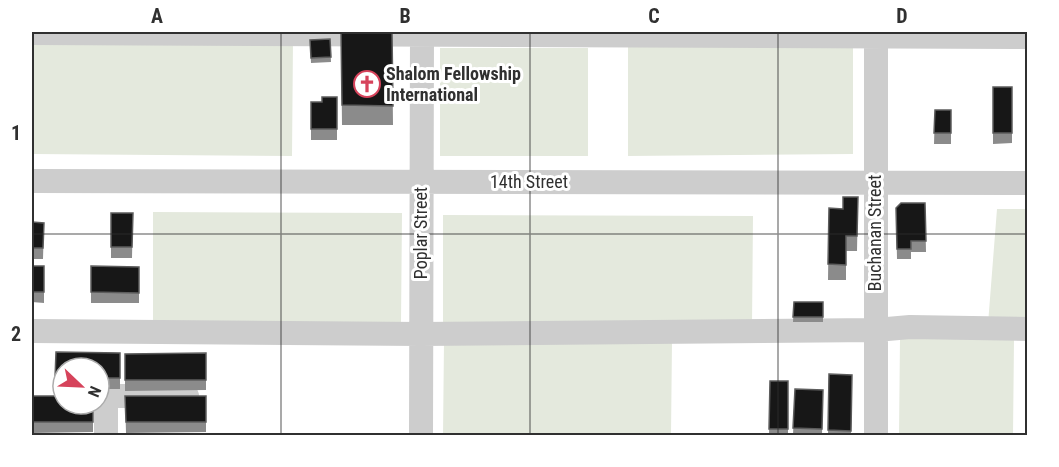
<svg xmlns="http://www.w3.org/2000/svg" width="1059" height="467" font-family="'Roboto Condensed',sans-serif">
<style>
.green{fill:#e4e9dd}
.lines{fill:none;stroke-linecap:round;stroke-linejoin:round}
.minor{stroke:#cdcdcd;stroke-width:24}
.wall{fill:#8b8b8b}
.building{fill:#171717;stroke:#5d5d5d;stroke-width:1.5}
.grid{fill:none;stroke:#303030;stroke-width:1.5;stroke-opacity:0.55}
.labels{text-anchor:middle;stroke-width:6;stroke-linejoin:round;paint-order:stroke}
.poi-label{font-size:18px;font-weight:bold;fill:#303030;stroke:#fff;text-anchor:start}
.street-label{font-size:18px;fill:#303030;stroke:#fff}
.neatline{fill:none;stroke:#303030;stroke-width:2}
.grid-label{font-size:20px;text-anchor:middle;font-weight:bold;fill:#303030}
</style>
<rect width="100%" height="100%" fill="#fff"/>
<path class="green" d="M32,39L293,40L292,156L32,154Z
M853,43V154L628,156V44Z
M440,48H588V156H440Z
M997,209H1027V324H988Z
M153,212L402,213L401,324L153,323Z
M443,215L753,216L752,326L443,325Z
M900,338L1014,339L1013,435L899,436Z
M444,341H672L671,435L443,436Z"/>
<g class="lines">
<path class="minor" d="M32,33L1028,37
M32,181L1028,183
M32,331L421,334L876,330L910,327L1028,329
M106,436V396H187
M421,436L422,32
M876,436V32"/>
</g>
<path class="wall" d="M341,32H392L393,125H342Z
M330,39L331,62L311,63L310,40Z
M993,87H1012V143L993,144Z
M337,97V140H311V102H322Z
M935,110H951V144H934Z
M858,197L857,251H846V280H828L829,208L843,209Z
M925,203L926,252H911V259H897L896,208Z
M111,213H133L132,258H111Z
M32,222L44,223L43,259H32Z
M32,266H44V303L32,302Z
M91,266L139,267V303H91Z
M794,302H823V322H793Z
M56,352L120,353V389H99V368H63V389L55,388Z
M206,353V390L125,391V354Z
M829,374L852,375L851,435H828Z
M770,381H788V435H769Z
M795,389L823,390L822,435H793Z
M32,396L93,404V432L32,433Z
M125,396H206V432L126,433Z"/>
<path class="building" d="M341,32H392L393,106L342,105Z
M330,39L331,57L311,58L310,40Z
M993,87H1012V133H993Z
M322,97H337V129H311V102H322Z
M935,110H951V133H934Z
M843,197H858L857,236H846V265L828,264L829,208L843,209Z
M901,203H925L926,241H911V249H897L896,208Z
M111,213H133L132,247H111Z
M32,222L44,223L43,248H32Z
M32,266H44V292H32Z
M91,266L139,267V293L91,292Z
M794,302H823V317H793Z
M56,352L120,353V378H99V368H63V378H55Z
M206,353V380H125V354Z
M829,374L852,375L851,431L828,430Z
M770,381H788V429H769Z
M795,389L823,390L822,429L793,428Z
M32,396H63V404H93V422H32Z
M125,396H206V422H126Z"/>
<path class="grid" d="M281,32V436M530,32V436M778,32V436M32,234H1028"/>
<defs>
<symbol id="church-ring" viewBox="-11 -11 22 22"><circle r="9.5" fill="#fff" stroke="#d6435b" stroke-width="1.5"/><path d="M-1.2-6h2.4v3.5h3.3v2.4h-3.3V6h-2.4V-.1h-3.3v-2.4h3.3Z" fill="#d6435b"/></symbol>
</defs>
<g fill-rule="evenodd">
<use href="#church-ring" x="352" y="69" width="30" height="30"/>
</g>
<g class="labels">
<g class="poi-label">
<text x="386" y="80">Shalom Fellowship<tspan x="386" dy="21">International</tspan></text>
</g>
<g class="street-label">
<text x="529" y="188">14th Street</text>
<text transform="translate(421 233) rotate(-90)" y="6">Poplar Street</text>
<text transform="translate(875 233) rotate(-90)" y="6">Buchanan Street</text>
</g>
</g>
<rect width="1059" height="467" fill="none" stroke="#ffffff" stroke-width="66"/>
<g transform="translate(81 386) rotate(113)"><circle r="28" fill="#ffffff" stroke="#acacac" stroke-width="1.5"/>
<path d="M0-4.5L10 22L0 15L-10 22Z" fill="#d6435b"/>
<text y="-9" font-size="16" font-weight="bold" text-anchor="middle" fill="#303030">N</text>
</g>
<rect x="33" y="33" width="993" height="401" class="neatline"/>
<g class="grid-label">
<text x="157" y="23">A</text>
<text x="405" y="23">B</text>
<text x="654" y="23">C</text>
<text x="902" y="23">D</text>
<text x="16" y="140">1</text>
<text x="16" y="341">2</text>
</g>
</svg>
